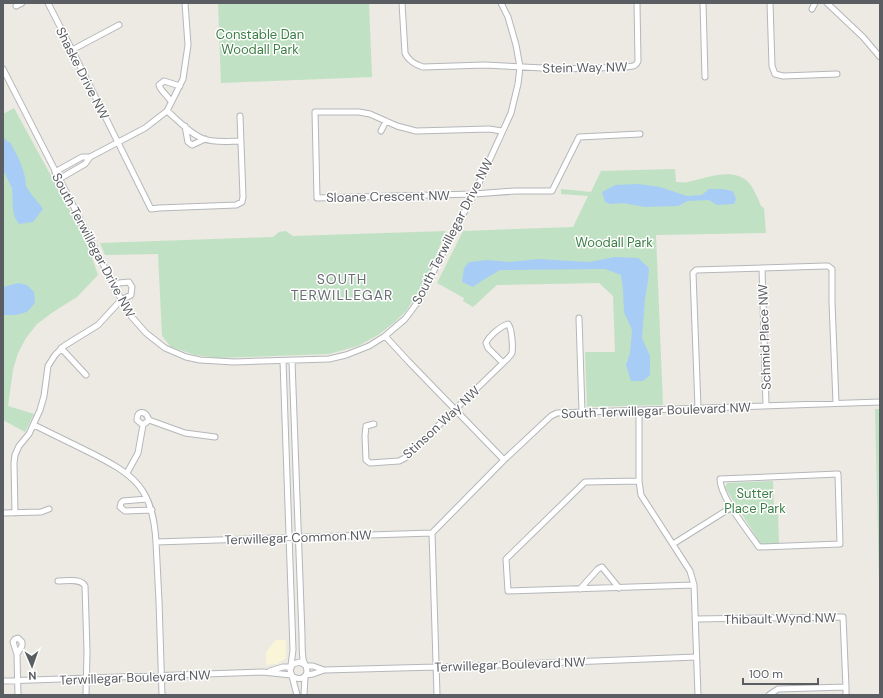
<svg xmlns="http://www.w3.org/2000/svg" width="883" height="698" font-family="'DM Sans',sans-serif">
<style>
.commercial{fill:#faf5d8}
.green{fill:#c0e1c3}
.water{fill:#a7cdf6}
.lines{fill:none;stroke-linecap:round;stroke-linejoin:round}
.minor-casing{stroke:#b4b7bb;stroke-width:7}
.minor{stroke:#fff;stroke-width:5}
.labels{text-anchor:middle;stroke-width:3;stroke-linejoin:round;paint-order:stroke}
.park-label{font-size:13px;fill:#3c7e45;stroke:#fff}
.street-label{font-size:13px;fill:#5a5d61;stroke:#fff}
.neighbourhood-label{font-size:14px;letter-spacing:1px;fill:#6b6e73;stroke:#fff}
</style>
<rect width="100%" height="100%" fill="#eceae2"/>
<path class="commercial" d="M276,640H286V658L277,664L266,665V652Z"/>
<path class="green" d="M218,3H369L372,77L221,83Z
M14,108L86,240L98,275L77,297L53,312L37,324L26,338L18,353L13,370L8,406L34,414L25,432L3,420V114Z
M675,169L676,182C680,182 685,183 688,182C707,178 735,166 750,184C755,191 758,199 761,206L764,208L766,233L656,235L663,405L587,407L585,352H615L613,296L599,283L497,285L473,307L463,301L464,298L437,283L463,231L573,227L588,196L561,194V189L591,192L601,171Z
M286,231L293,236L446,231L425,282L406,311L395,322L378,335L358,346L329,354L218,358L195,355L171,347L162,336L158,254L105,255L100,243L273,237L279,232Z
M875,409H880V599L879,581Z
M773,481L774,514H778L779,544H761L725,488L727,483Z"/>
<path class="water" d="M3,136L8,142H10C16,153 22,164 25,177C26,180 25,183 26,186C28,191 39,203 43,209L33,222L19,224L15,218L13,210L12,188L3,170Z
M638,184L660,187L687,196L702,195L709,189H722L733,191L736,199L734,204L717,205L709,200L688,201L678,206L645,207L623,203L610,204L605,202L602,192L615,185Z
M615,257L638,258L649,268L648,281L645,299L642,338L650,356V375L643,381H631L626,365L630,353L632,330L624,312L623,290L621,275L605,269L500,270L483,280L473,287L462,282L464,268L469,262L487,260L509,262L539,259L589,262Z
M18,283L27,285L34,292L35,303L27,312L16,315H3V287Z"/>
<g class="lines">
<defs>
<path id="minor" d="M48,3L72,50L151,209L159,208L236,205L242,202L243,197L240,116
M402,3L405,53C408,60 416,65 423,67L484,65L563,69L626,67C632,66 636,67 638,61L637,3
M703,3L705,77
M770,3L772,66L775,74L783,76L837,74
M827,3L863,37L880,57
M16,6L22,3
M812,9L815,3
M72,50L119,25
M3,69L123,303L131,316L146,333L165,348L186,357L200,360L234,362L329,359L346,355L369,346L385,336L405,319L420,299L450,238L474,194L511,113L518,84L520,67L516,45L508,17L501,3
M171,102C168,95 161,92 159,85L164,81L180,86
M167,111C178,120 190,134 204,139C216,143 230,141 241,141
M185,126L188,142L192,145L205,139
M381,131L386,121
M502,131L489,129L416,131L397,126L370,114L359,112H315L317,198L474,194L515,191H552L579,137L640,134
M55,172L82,157H90
M59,179L85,164L90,157L145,128L167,111L183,79L188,45L185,3
M762,268L766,405
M579,318L582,412
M385,336L409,362L504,460
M61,348L86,375
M283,361L293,650L291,665
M292,361L302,635C302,643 302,651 303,659C304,663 307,667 307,671C306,680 297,680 292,676L290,670L293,664L300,662L305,665
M698,408L693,273L696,270L825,266H828L832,269V302L836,403
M639,410V481L641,495L690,571L694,585L698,695
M149,420L185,433L215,437
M374,424L366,426L365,436L366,460L370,463L399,461L405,458L503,363C506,360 510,357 512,353C513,347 512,328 508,324C501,326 489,336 486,343L488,348L503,363
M34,425C52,434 71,443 89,452C135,475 153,488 156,542
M143,425L137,420C137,409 146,411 149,420
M127,473L138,453L143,425L149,420
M838,474L840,544L759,547C748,531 720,497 720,479Z
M639,481L585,482L506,559L508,591L694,585
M147,499L123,501L121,503L120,507L125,511L152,510
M3,513L41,512L49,509
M15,513L14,463L15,455L19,446L29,434L40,410L44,396L48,366L55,355L64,346L98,325L121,300L131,295L132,287L129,282L119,283L114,287
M432,533L504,460L551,416L557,413L880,402
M432,533L437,695
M673,544L732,507
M58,581C66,581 81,578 85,586L87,651L86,695
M580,589L598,569L602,567L619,588
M696,619L843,617L846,687L778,689L769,695
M17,654L22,646V642L18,638L15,639L13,642L17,654L18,695
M306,666H313L324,670
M270,671L283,667H291
M306,675L313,674L324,670L474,666L696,657
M292,676L297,695
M3,681L263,672L291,675
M162,695L159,601L156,542L432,533
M304,695L305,676
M846,695V687"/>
</defs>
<use href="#minor" class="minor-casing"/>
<use href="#minor" class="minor"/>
</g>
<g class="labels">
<g class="park-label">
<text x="260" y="39">Constable Dan<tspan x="260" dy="15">Woodall Park</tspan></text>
<text x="614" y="247">Woodall Park</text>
<text x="755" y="498">Sutter<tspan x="755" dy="15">Place Park</tspan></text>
</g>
<g class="street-label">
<text transform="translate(585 67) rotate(-1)" y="5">Stein Way NW</text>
<text transform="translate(83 73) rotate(63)" y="5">Shaske Drive NW</text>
<text transform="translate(388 196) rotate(-1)" y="5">Sloane Crescent NW</text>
<text transform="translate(452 231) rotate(-63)" y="5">South Terwillegar Drive NW</text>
<text transform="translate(94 245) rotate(62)" y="5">South Terwillegar Drive NW</text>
<text transform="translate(764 337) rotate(-92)" y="5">Schmid Place NW</text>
<text transform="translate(656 410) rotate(-2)" y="5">South Terwillegar Boulevard NW</text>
<text transform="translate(441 422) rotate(-43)" y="5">Stinson Way NW</text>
<text transform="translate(298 537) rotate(-2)" y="5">Terwillegar Common NW</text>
<text transform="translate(780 618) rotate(-1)" y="5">Thibault Wynd NW</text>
<text transform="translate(510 664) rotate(-2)" y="5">Terwillegar Boulevard NW</text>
<text transform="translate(135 677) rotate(-2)" y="5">Terwillegar Boulevard NW</text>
</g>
<g class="neighbourhood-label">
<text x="342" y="284">SOUTH<tspan x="342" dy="16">TERWILLEGAR</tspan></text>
</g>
</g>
<rect width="883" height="698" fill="none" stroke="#5a5d61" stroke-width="8"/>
<g transform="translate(32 666) rotate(178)" stroke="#ffffff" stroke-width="3" paint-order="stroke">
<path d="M0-3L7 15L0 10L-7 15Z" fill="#5a5d61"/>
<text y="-6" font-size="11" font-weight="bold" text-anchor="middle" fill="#5a5d61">N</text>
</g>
<path d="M743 678v6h75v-6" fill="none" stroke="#5a5d61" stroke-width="2"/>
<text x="749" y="678" font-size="12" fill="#5a5d61" stroke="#ffffff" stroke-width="3" paint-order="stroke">100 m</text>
</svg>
